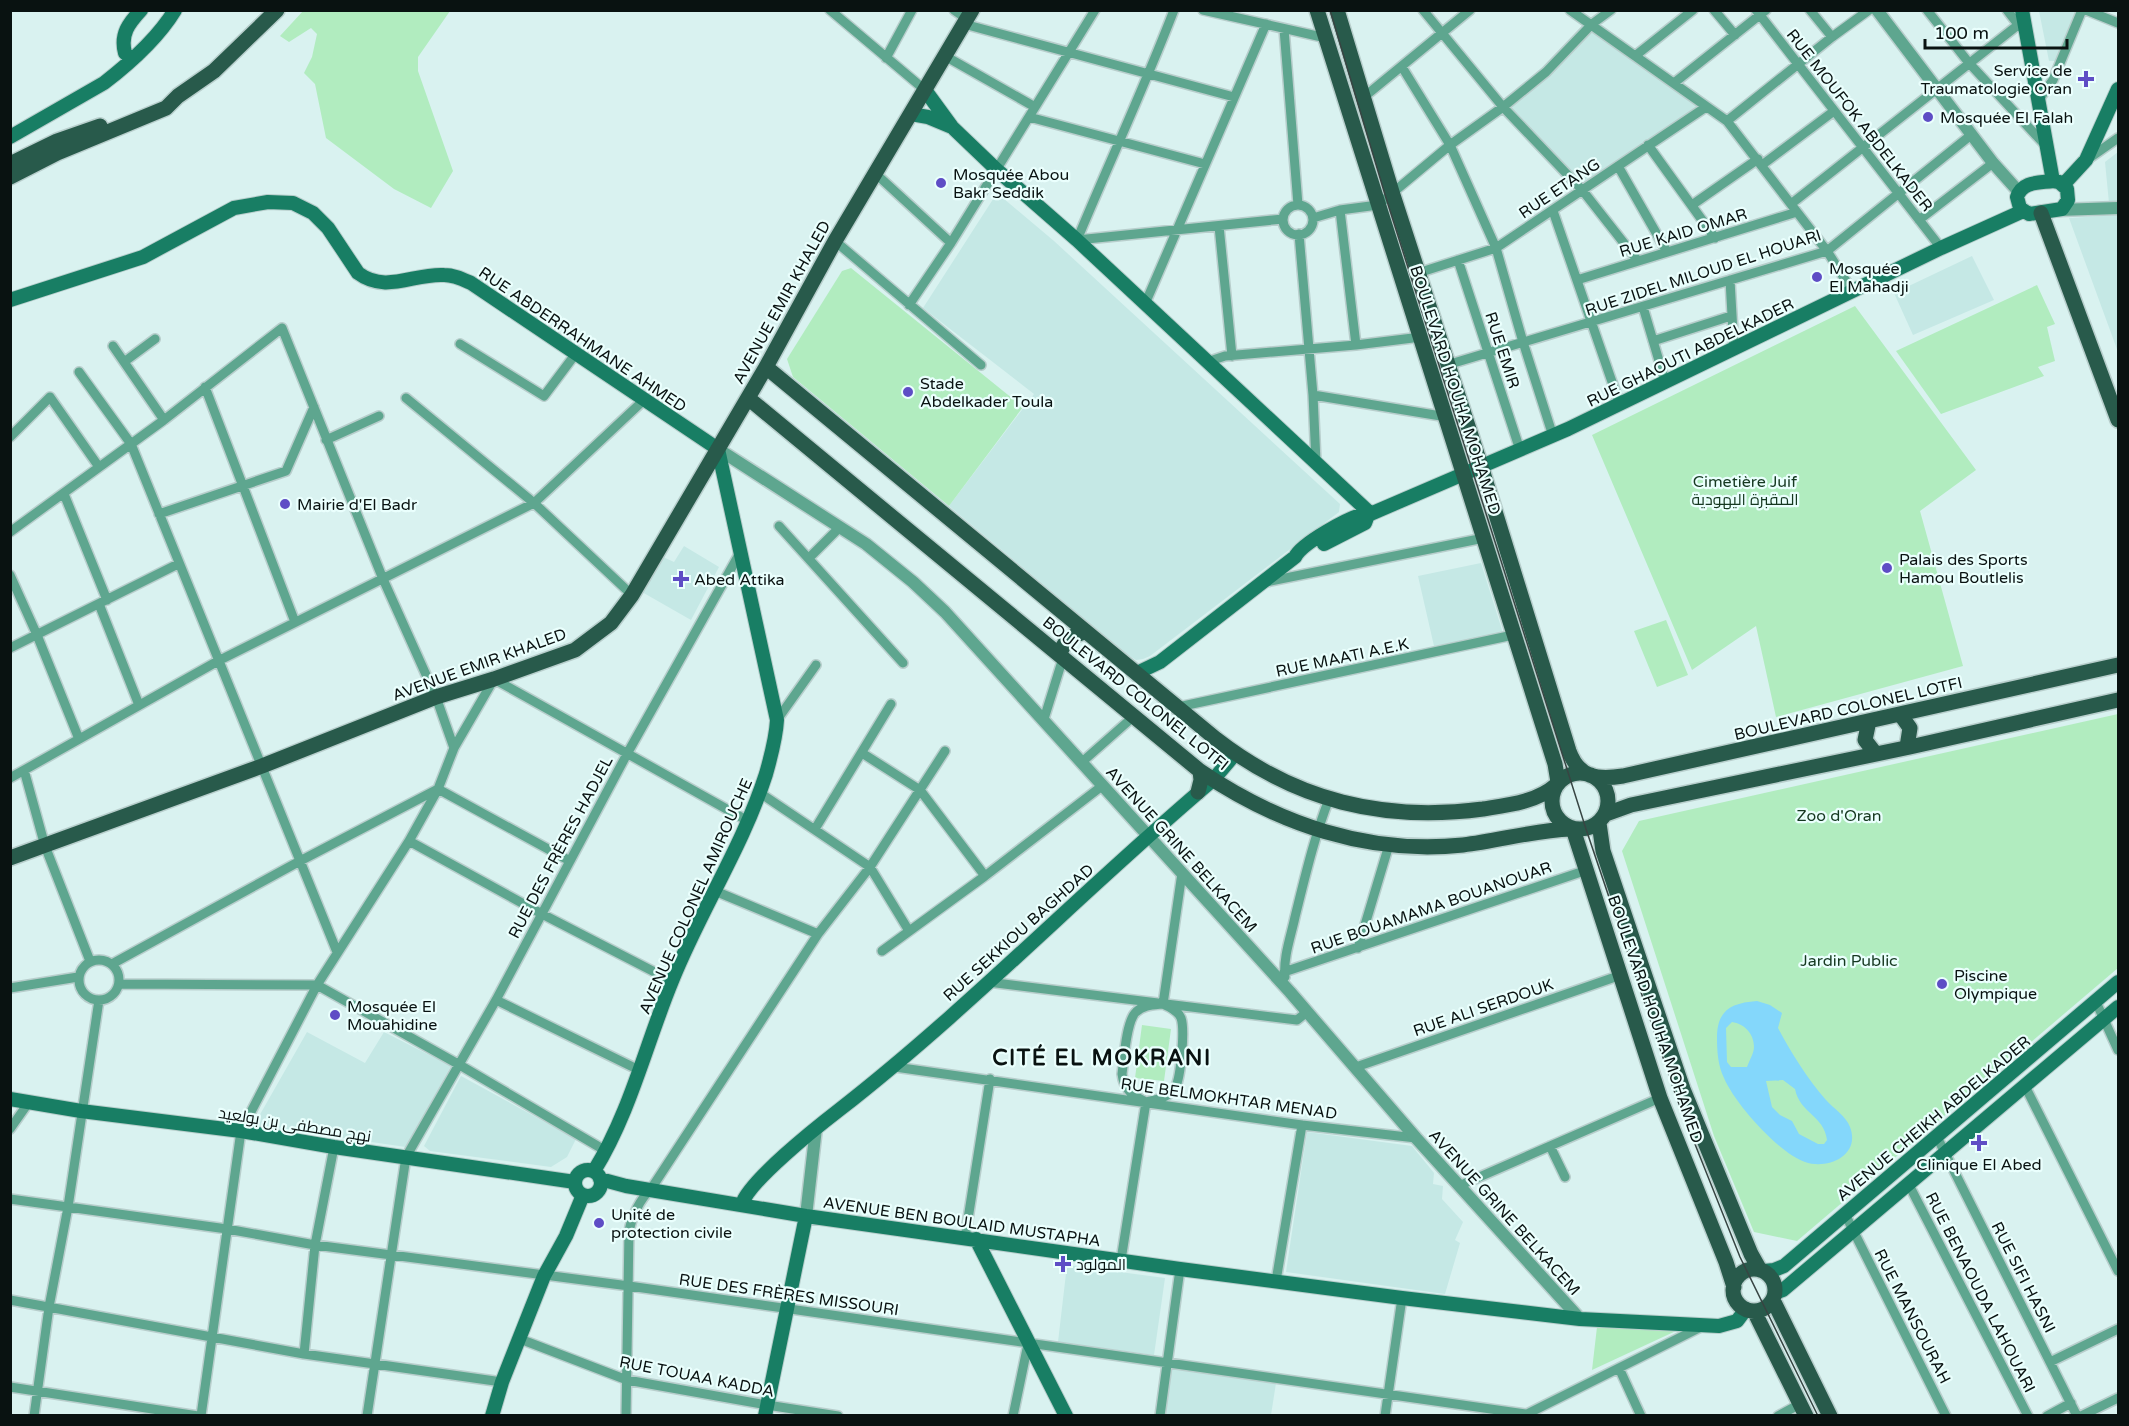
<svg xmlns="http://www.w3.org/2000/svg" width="2129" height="1426" font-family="'Varela Round',Cairo,sans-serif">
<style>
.built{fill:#c5e8e5}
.green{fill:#b1ecbf}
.water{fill:#84d7fb;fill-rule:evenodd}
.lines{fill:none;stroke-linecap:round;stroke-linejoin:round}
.minor-casing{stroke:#b8cecc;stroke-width:12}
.tertiary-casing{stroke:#b8cecc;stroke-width:15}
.secondary-casing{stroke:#b8cecc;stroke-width:16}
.primary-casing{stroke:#b8cecc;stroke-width:18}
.minor{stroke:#5ea68f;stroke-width:9}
.tertiary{stroke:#5ea68f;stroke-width:12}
.secondary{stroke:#187e64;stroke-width:14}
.primary{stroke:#285a4b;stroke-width:15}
.tram{stroke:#384543;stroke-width:1.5}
.poi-dot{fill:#5e4dc5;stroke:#eafffd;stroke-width:2}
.labels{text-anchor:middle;stroke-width:4.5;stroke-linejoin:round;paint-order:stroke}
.poi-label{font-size:16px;fill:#091211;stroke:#eafffd;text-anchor:start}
.street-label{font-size:16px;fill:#091211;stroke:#eafffd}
.park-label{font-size:16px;fill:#153820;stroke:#eafffd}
.district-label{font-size:22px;font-weight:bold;letter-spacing:1.5px;fill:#091211;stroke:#eafffd}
</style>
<rect width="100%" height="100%" fill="#d9f2f0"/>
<path class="built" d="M2039,11H2077L2057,61H2049Z
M1592,24L1706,107L1583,191L1503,107Z
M2118,152V202L2109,203L2105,162Z
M997,193L1054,241L1340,504L1339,512L1150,656L1143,659L1136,660L1128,655L949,506L1034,394L923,308Z
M2118,215V352L2069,218Z
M1972,256L1994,300L1913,335L1894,293Z
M684,546L719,567L691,620L642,592L663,557L674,562Z
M1481,563L1503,633L1434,646L1418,576Z
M307,1032L365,1063L384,1032L451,1066L406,1147L254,1125Z
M461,1076L576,1139L567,1157L551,1167L430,1151L424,1146Z
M1307,1132L1412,1146L1434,1173L1433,1184L1443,1186L1442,1199L1463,1222L1455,1240L1460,1243L1445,1294L1286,1272Z
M1067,1265L1165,1278L1154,1355L1058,1342Z
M1172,1369L1276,1383L1271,1415H1165Z"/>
<path class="green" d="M303,11H450L418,57V71L453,171L431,208L394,189L326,138L315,84L304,73L312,57L317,34L311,28L289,42L280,36Z
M851,268L1023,407L949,506L793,377L787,359L842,271Z
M2037,285L2055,324L2047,327L2055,361L2038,367L2044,376L1941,414L1896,351Z
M1855,306L1976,470L1920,511L1963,666L1776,717L1756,626L1692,670L1592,435Z
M1666,620L1688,675L1657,687L1634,631Z
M2118,714V968L1797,1241L1754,1232L1714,1136L1622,851L1639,821Z
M1142,1025L1171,1029L1164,1081L1135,1078Z
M1597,1327L1678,1330L1592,1370Z"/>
<path class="water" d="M1757,1001L1770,1005L1782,1013L1778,1028C1792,1054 1807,1078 1826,1100C1834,1109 1846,1116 1850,1127C1861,1156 1827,1170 1805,1162C1779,1153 1735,1104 1724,1078C1718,1066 1717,1051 1717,1038C1717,1010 1731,1003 1757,1001ZM1732,1022C1744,1024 1754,1033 1754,1047C1754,1053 1749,1061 1747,1067H1731L1727,1062L1726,1028ZM1783,1080L1795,1089C1800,1114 1824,1115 1827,1140L1824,1144H1818L1799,1134L1792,1121L1780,1115L1772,1107L1766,1081Z"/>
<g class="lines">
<defs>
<path id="minor" d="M830,10L925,90
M954,10L967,19
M1174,10C1144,88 1109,163 1077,240L1283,219
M1203,10L1326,38
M1423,10L1503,107L1583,191L1638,261
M1570,10L1727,121L1827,251L1853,292
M1714,10L1735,35
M1756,10L1941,248
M1810,10L1832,37
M1927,10L1969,63L2046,146
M2007,10L2020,27
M2086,10L2118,23
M964,24C1054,49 1144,72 1234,97
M1284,29L1298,205
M945,56L1035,107
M1635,56L1693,10
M886,58L912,10
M1402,67L1450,145L1496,248L1523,342L1553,436
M1674,83L1766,10
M1364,97L1470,10
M2037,102L2053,80L2082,10
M1029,117L1205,164
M1727,121L1832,37L1869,10
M1648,145L1715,238
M2088,159L2118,138
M1762,165L1834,111
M1618,166L1667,252
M875,173L951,243
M1791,204L2018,25L2023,18
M1692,205L1758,159
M1283 220a15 15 0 1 1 30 0a15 15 0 1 1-30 0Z
M1340,210L1356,345
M1553,211L1620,405
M1313,218L1340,210L1378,205L1450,145L1503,107L1546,72L1592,24L1611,10
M1919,220L1993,163
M1219,226L1232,356
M1299,234L1313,395L1316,462
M835,241L981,365
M1458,260L1520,450
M1418,273L1496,248L1706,107
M1577,280L1797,212
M1730,280L1734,350
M1145,304L1266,24
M909,305L951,243L1095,10
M1643,307L1665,381
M1653,341L1731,316
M460,344L544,396L577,352
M113,346L164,420
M124,362L155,339
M1207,362L1225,356L1356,345L1421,337
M1447,365L1827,251L1971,135
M79,372L131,444L337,952
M205,387L295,622
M1313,395L1447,417
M406,398L534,503L632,595
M10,437L50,397L99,467
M326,440L379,416
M64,494L107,600
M159,514L286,471L314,407
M779,526L903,663
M10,532L164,420L282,328L383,579L436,697L454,748L438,789L409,841L317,985L241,1131L201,1416
M809,558L840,527
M10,575L37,635L79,739
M1266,582L1484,538
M99,604L139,705
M10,648L178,564
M1178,707L1513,635
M1044,719L1063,658
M777,720L816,665
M454,748L494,679L748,821
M862,753L920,790L985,876
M1082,762L1133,717
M24,770L45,846L90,961
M10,778L218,661L534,503L645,399
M760,793L870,867L909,931
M815,829L891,704
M409,841L542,914L672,981
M715,891L818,934
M1358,948L1389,845
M882,951L985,876L1102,786
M79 980a20 20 0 1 1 40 0a20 20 0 1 1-40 0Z
M112,964L300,861L438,789L570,861
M1284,972L1587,870
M1285,977C1283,957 1291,936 1295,917C1305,877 1314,838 1329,799
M988,982L1297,1020L1307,1012
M119,984L317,985L458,1064L606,1151
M10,988L78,977
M496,1000L639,1070
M2096,1002L2118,1050
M1163,1004C1170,1007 1178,1011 1181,1018C1185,1029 1181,1078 1175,1088C1168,1098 1156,1100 1146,1102C1132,1095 1124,1090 1122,1074C1124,1060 1126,1021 1136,1012C1143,1005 1153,1005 1163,1004Z
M1163,1004L1182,873
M895,1067L1302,1125L1416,1138
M1356,1067L1621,975
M2025,1086L2118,1271
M10,1129L29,1102
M1937,1137L2077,1416
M1550,1146L1565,1177
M1908,1183L2028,1416
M1461,1185L1660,1098
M10,1199L227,1229L315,1245L629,1286L1526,1414
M1845,1214L1946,1416
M965,1238L990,1079
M1121,1260L1146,1102
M1276,1281L1302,1125
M10,1300L304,1354L502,1382
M520,1339L627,1380L767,1405L838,1416
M304,1354L315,1245L334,1147
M2050,1362L2118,1329
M1619,1368L1641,1416
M10,1387L198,1416
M34,1416L49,1307L68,1207L99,1000
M367,1416L406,1157L496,1000L627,754L741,551
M626,1416L629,1231C632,1216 640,1199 651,1189L818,934L870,867L945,751
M1013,1416L1028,1344
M1160,1416L1180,1269
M1385,1416L1402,1298
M1523,1416L1701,1327
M1778,1416L1800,1404
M2047,1416L2071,1403
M2081,1416L2118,1398"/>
<path id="tertiary" d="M1877,10L1993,163L2019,192
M2058,210L2118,208
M718,449L866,544L913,582L945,612L1290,992L1416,1138L1580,1319
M806,1216L816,1128"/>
<path id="secondary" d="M2022,10L2053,181
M132,59L125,53C120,34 129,23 141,10
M925,90L952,127L997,170L1077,240L1371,514
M911,114L928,117L952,127
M10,137L104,83C130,63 158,38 175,10
M2053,181L2059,182L2067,189L2068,200L2062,209L2029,214L2020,208L2017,197C2022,181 2039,183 2053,181Z
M2063,185L2086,160L2118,89
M10,300L143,257L234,208L268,202L293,203L313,213L328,228L358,273C386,294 414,273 444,275C454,275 462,279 471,283L718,449L777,720C776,739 771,756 766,774C743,846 700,911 672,981C646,1044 630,1113 594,1171
M1324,544L1365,523L1368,515
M1137,673L1160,662L1295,557C1302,543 1348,518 1364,514L1368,515L1568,429L1941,248L2023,211
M10,1099L81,1111L241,1131L334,1147L575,1182
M575 1183a13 13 0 1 1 26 0a13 13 0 1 1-26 0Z
M600,1179L626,1186L806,1216L1180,1269L1402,1298L1580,1319L1719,1326L1737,1321L1746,1309
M742,1204C749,1181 817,1127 839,1110C970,1008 1086,887 1213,780L1235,754
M976,1239L1066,1416
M1764,1271L1774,1270L1784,1266L2118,982
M1775,1293L1783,1290L2118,1007
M492,1416L502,1382L544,1276L566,1236L583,1195
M765,1416L806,1216"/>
<path id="primary" d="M1317,10L1555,764L1558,782
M1337,10L1392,192L1481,466L1569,751C1579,778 1597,780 1623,776L2118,665
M10,164L57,141L100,126
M10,177L57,153L166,108L178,96L214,71L277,10
M2041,213L2118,420
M766,367L1216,739C1296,801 1383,822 1483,809C1508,805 1537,802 1556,785
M748,398L1200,771C1278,824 1368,855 1463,845C1499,841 1534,830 1571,829
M1060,655C1063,641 1071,636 1084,632
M1900,714L1910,728L1907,747
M1869,721L1865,740L1875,753
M1552 801a28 28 0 1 1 56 0a28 28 0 1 1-56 0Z
M1198,792L1201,780L1200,771
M1606,814L1631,805L1910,747L2118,700
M1599,823L1603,851L1683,1089L1751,1254L1760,1270
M1573,829L1660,1098L1726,1262L1734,1287
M10,858L262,766L436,697L494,679L575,650L611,623L632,595L766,367L835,241L972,10
M1733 1290a21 21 0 1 1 42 0a21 21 0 1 1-42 0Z
M1773,1300L1830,1416
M1754,1311L1806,1416"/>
</defs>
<use href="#minor" class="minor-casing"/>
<use href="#tertiary" class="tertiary-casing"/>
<use href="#secondary" class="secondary-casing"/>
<use href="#primary" class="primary-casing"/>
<use href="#minor" class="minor"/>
<use href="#tertiary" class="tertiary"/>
<use href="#secondary" class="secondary"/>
<use href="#primary" class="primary"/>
<path class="tram" d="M1330,10L1386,198L1586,829L1677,1099L1740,1257L1818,1416"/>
</g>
<g class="poi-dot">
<path d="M2083 70h6v6h6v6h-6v6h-6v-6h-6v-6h6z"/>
<circle cx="1928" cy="117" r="6"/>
<circle cx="941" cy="183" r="6"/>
<circle cx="1817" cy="277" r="6"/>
<circle cx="908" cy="392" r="6"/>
<circle cx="285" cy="504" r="6"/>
<circle cx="1887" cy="568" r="6"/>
<path d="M678 570h6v6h6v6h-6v6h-6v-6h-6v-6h6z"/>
<circle cx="1942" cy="984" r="6"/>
<circle cx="335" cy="1015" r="6"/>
<path d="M1976 1134h6v6h6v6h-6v6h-6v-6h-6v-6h6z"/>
<circle cx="599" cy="1223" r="6"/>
<path d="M1060 1255h6v6h6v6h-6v6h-6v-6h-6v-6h6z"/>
</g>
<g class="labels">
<g class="poi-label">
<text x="2072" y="76" text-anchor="end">Service de<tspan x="2072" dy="18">Traumatologie Oran</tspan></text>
<text x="1940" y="123">Mosquée El Falah</text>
<text x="953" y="180">Mosquée Abou<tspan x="953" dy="18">Bakr Seddik</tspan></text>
<text x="1829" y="274">Mosquée<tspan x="1829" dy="18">El Mahadji</tspan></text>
<text x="920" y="389">Stade<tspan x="920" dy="18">Abdelkader Toula</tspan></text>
<text x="297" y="510">Mairie d'El Badr</text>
<text x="1899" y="565">Palais des Sports<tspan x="1899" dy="18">Hamou Boutlelis</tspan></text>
<text x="694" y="585">Abed Attika</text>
<text x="1954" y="981">Piscine<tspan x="1954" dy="18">Olympique</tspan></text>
<text x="347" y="1012">Mosquée El<tspan x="347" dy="18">Mouahidine</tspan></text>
<text x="1979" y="1170" text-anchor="middle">Clinique El Abed</text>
<text x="611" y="1220">Unité de<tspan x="611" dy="18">protection civile</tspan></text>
<text x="1076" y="1270">المولود</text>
</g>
<g class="street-label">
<text transform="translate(1860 120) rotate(52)" y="6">RUE MOUFOK ABDELKADER</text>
<text transform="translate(1559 188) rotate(-34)" y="6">RUE ETANG</text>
<text transform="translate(1683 232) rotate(-17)" y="6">RUE KAID OMAR</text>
<text transform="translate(1703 272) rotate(-18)" y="6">RUE ZIDEL MILOUD EL HOUARI</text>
<text transform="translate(781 302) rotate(-61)" y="6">AVENUE EMIR KHALED</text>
<text transform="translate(583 339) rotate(34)" y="6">RUE ABDERRAHMANE AHMED</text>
<text transform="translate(1503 350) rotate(72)" y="6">RUE EMIR</text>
<text transform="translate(1690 352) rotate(-26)" y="6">RUE GHAOUTI ABDELKADER</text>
<text transform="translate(1456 390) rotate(72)" y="6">BOULEVARD HOUHA MOHAMED</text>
<text transform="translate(1342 657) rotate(-12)" y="6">RUE MAATI A.E.K</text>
<text transform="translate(479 664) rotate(-20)" y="6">AVENUE EMIR KHALED</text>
<text transform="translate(1136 693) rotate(39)" y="6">BOULEVARD COLONEL LOTFI</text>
<text transform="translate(1848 708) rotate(-13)" y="6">BOULEVARD COLONEL LOTFI</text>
<text transform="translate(560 847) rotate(-62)" y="6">RUE DES FRÈRES HADJEL</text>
<text transform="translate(1182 849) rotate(48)" y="6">AVENUE GRINE BELKACEM</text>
<text transform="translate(695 896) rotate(-66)" y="6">AVENUE COLONEL AMIROUCHE</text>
<text transform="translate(1431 907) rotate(-19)" y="6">RUE BOUAMAMA BOUANOUAR</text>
<text transform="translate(1018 932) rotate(-42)" y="6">RUE SEKKIOU BAGHDAD</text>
<text transform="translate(1483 1007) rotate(-19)" y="6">RUE ALI SERDOUK</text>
<text transform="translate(1656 1019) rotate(71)" y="6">BOULEVARD HOUHA MOHAMED</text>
<text transform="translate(1229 1098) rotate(8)" y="6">RUE BELMOKHTAR MENAD</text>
<text transform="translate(1933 1118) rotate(-40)" y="6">AVENUE CHEIKH ABDELKADER</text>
<text transform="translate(295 1124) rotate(9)" y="6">نهج مصطفى بن بولعيد</text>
<text transform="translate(1505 1212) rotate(48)" y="6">AVENUE GRINE BELKACEM</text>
<text transform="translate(962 1221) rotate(8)" y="6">AVENUE BEN BOULAID MUSTAPHA</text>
<text transform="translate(2024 1277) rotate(63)" y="6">RUE SIFI HASNI</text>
<text transform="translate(1981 1292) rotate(63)" y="6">RUE BENAOUDA LAHOUARI</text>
<text transform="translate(789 1294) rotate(8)" y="6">RUE DES FRÈRES MISSOURI</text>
<text transform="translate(1913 1316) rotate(63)" y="6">RUE MANSOURAH</text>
<text transform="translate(697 1376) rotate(11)" y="6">RUE TOUAA KADDA</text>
</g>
<g class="park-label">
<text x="1745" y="487">Cimetière Juif<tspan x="1745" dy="18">المقبرة اليهودية</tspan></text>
<text x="1839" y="821">Zoo d'Oran</text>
<text x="1849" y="966">Jardin Public</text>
</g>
<g class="district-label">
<text x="1102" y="1065">CITÉ EL MOKRANI</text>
</g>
</g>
<rect width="2129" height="1426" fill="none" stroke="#091211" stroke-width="24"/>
<path d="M1925 39v9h142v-9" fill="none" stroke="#091211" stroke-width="3"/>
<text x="1934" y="39" font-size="18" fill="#091211" stroke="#eafffd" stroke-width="4.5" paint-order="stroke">100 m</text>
</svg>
